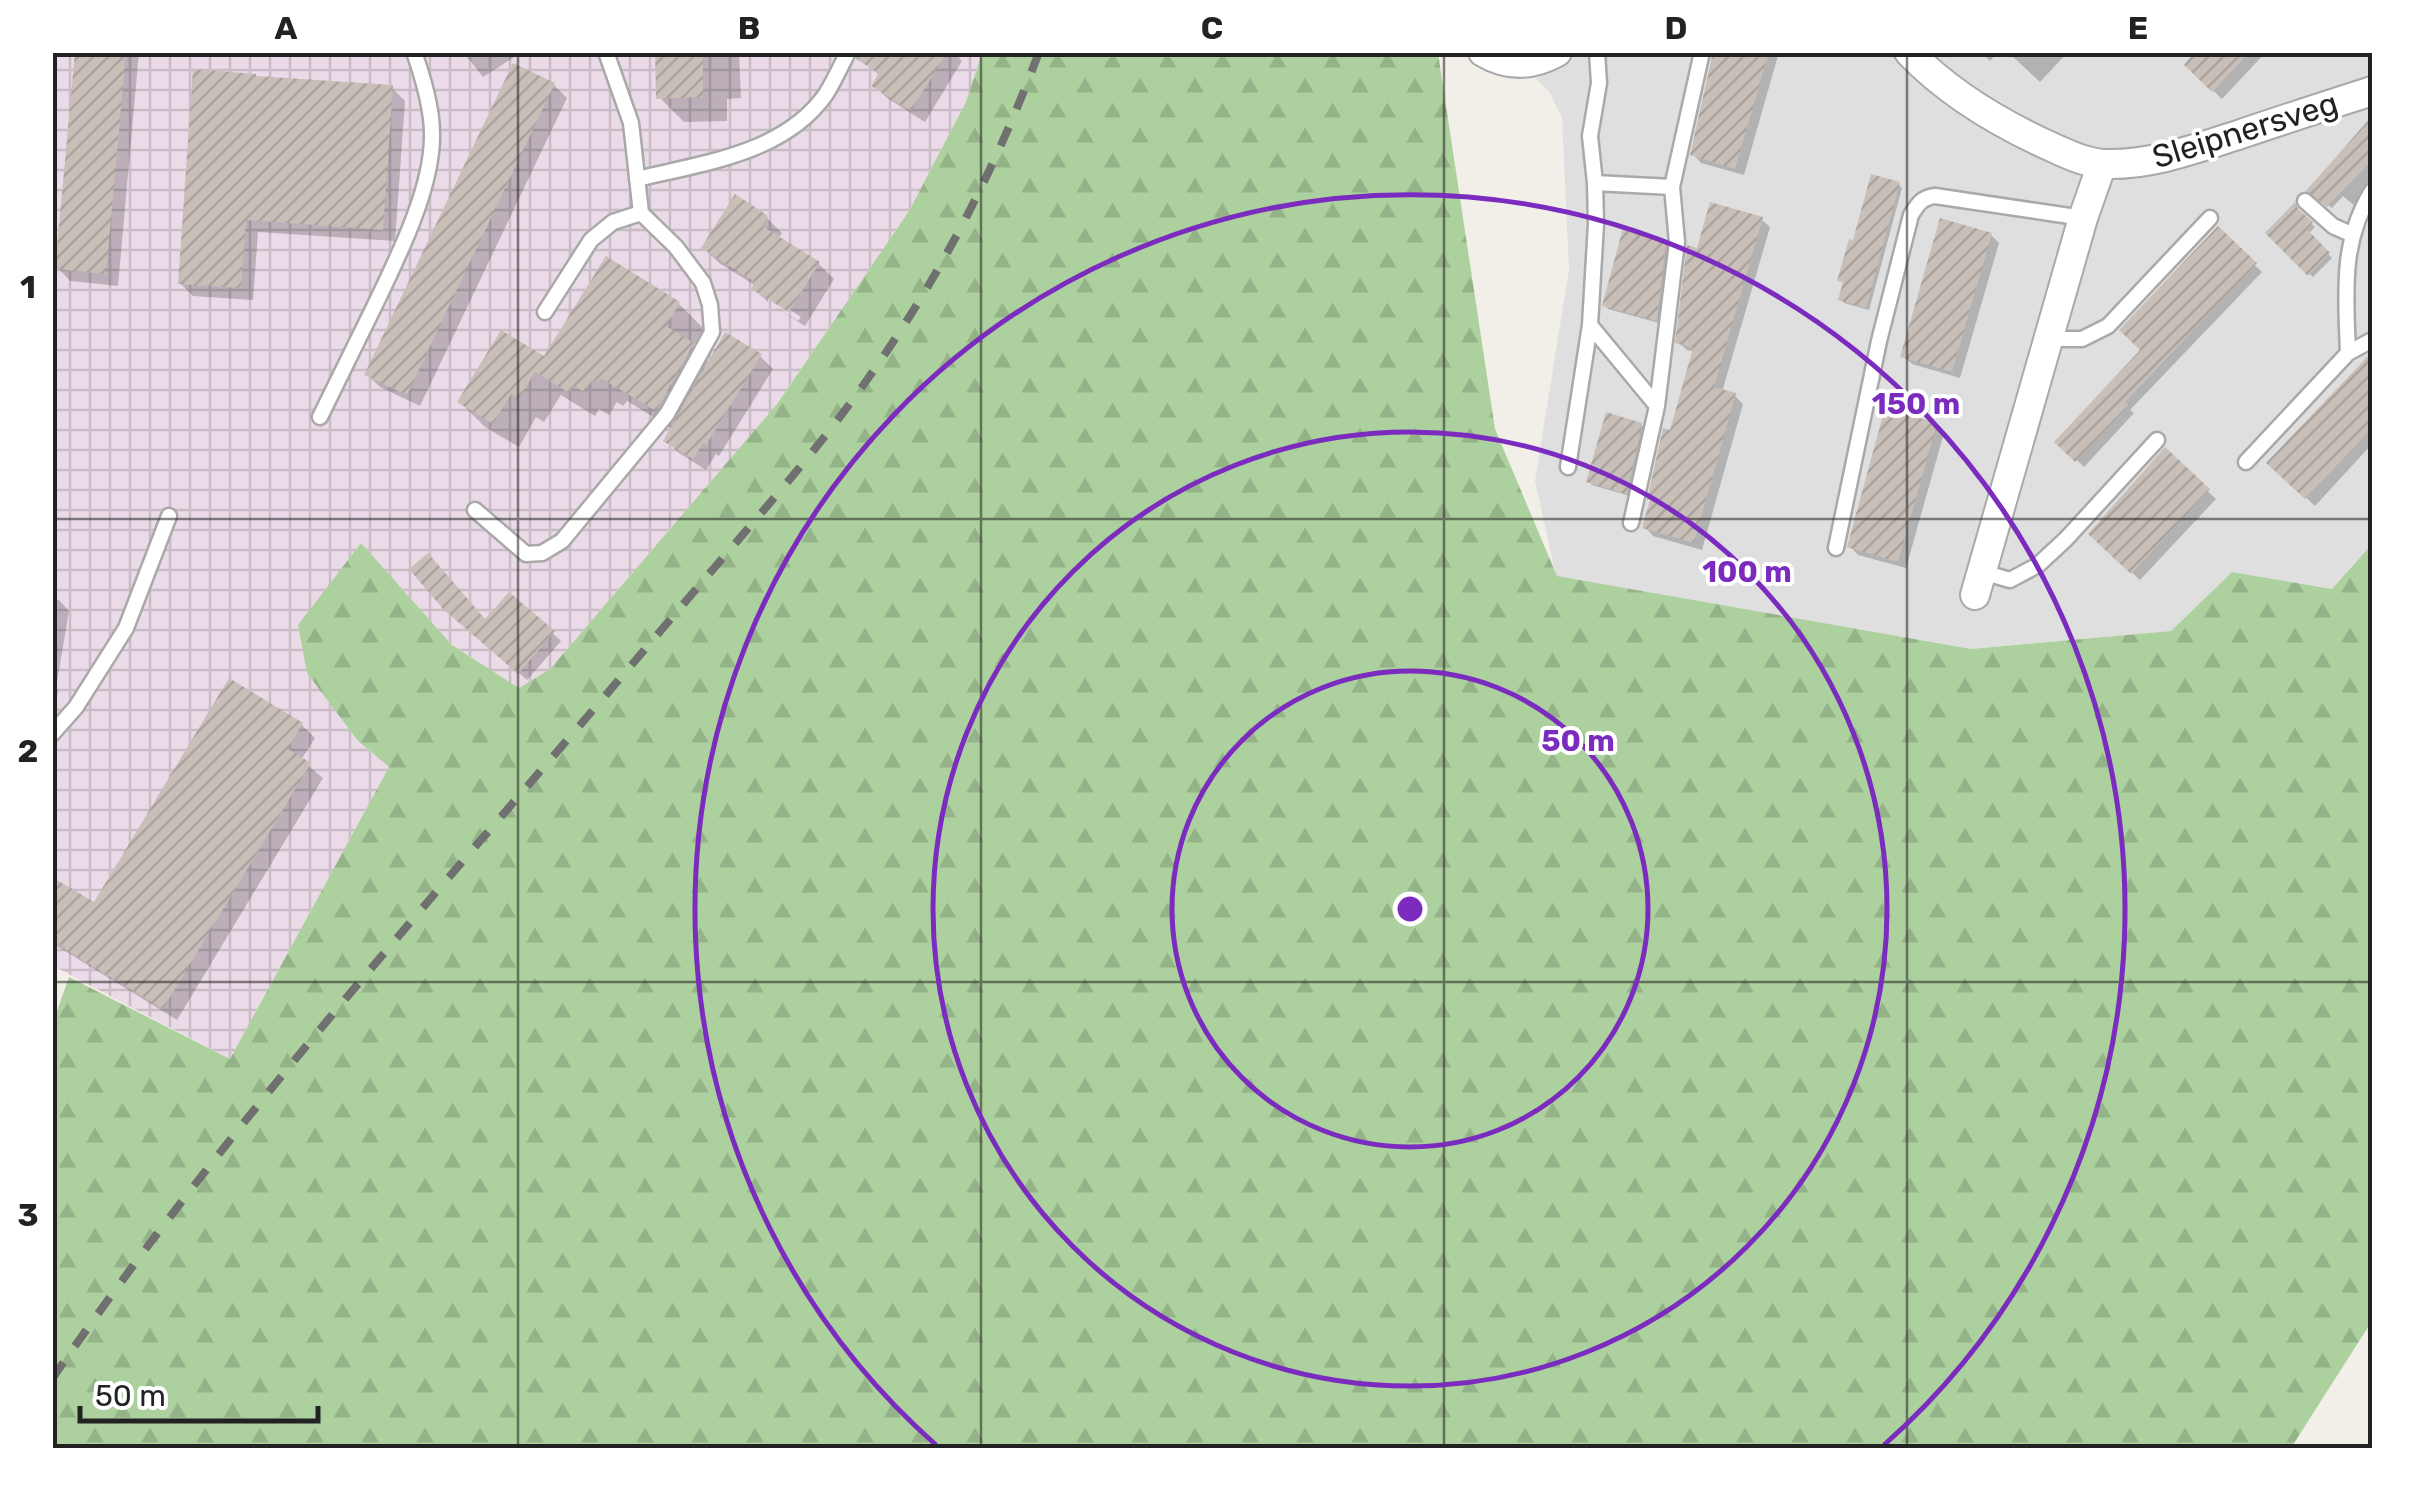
<svg xmlns="http://www.w3.org/2000/svg" width="2425" height="1501" font-family="Rubik,sans-serif">
<style>
.residential{fill:#e0dfdf}
.industrial{fill:url(#industrial-grid)}
.forest{fill:url(#forest-firs)}
.shadow{fill:#0003}
.building{fill:url(#building-hatch)}
.lines{fill:none;stroke-linecap:round;stroke-linejoin:round}
.lane-casing{stroke:#a9a9a9;stroke-width:19}
.street-casing{stroke:#a9a9a9;stroke-width:32}
.lane{stroke:#fff;stroke-width:14}
.street{stroke:#fff;stroke-width:28}
.rail{stroke:#707070;stroke-width:8;stroke-dasharray:20 20;stroke-linecap:butt}
.grid{fill:none;stroke:#222;stroke-width:2.5;stroke-opacity:0.55}
.ring{fill:none;stroke:#7b2cbf;stroke-width:5}
.labels{text-anchor:middle;stroke-width:8;stroke-linejoin:round;paint-order:stroke}
.street-label{font-size:32px;fill:#222;stroke:#fff}
.centre{fill:#7b2cbf;stroke:#fff;stroke-width:5}
.ring-label{font-size:30px;text-anchor:middle;font-weight:bold;fill:#7b2cbf;stroke:#fff;stroke-width:8;stroke-linejoin:round;paint-order:stroke}
.neatline{fill:none;stroke:#222;stroke-width:4}
.grid-label{font-size:32px;text-anchor:middle;font-weight:bold;fill:#222}
</style>
<defs>
<pattern id="industrial-grid" width="8" height="8" patternUnits="userSpaceOnUse" patternTransform="scale(2.5)"><rect width="8" height="8" fill="#ebdbe8"/><path d="M0 4h8M4 0v8" fill="none" stroke="#c9bcc7"/></pattern>
<pattern id="forest-firs" width="22" height="20" patternUnits="userSpaceOnUse" patternTransform="scale(2.5)"><rect width="22" height="20" fill="#add19e"/><path d="M5 1l3.5 6h-7zM16 11l3.5 6h-7z" fill="#95b388"/></pattern>
<pattern id="building-hatch" width="6" height="6" patternUnits="userSpaceOnUse" patternTransform="scale(2.5)"><rect width="6" height="6" fill="#c7bfb8"/><path d="M-1 1l2-2M0 6l6-6M5 7l2-2" fill="none" stroke="#aba49e"/></pattern>
</defs>
<rect width="100%" height="100%" fill="#f2efe9"/>
<path class="residential" d="M1512,53H2372V544L2332,589L2232,572L2171,631L1971,649L1556,576L1535,481L1569,269L1562,118L1550,93Z"/>
<path class="industrial" d="M52,53H982L966,102L909,211L777,404L550,669L519,688L452,645L361,544L358,741L389,767L230,1059L53,966Z"/>
<path class="forest" d="M982,53H1438L1495,429L1557,576L1971,649L2171,631L2232,572L2332,589L2372,544V1321L2291,1448H53L52,1025L69,977L230,1059L389,767L358,741L307,673L298,625L361,543L452,645L519,688L550,669L777,404L909,211L966,102Z"/>
<path class="shadow" d="M78,52H139L118,286L70,281L58,268Z
M463,52H522L483,77Z
M657,52H739L741,98L727,99V121L684,122L659,97Z
M874,52H954L962,61L925,122L887,98L874,85L880,76L867,63Z
M1716,52H1779L1744,175L1701,163L1693,154Z
M1981,52H1998L1990,61Z
M2008,52H2068L2040,82Z
M2199,52H2266L2222,99L2187,65Z
M196,72L392,88L405,101L395,241L258,232L253,300L193,296L180,283Z
M554,85L567,98L420,406L380,387L367,374Z
M2368,126L2372,130V184L2356,207L2343,196L2332,208L2310,190Z
M1899,185L1902,188L1869,310L1844,303L1841,299L1843,283L1840,280L1855,243Z
M2300,214L2315,227L2308,234L2332,258L2313,277L2268,233Z
M767,218L782,233L778,239L819,264L834,279L805,326L768,303L798,321L801,317L768,296V302L754,289L756,286L719,263L704,248Z
M1761,219L1770,227L1722,392L1735,396L1743,404L1702,550L1653,536L1645,527L1695,352L1687,350L1678,342L1699,251Z
M2218,230L2262,272L2130,410L2134,413L2084,467L2058,442L2143,350Z
M1991,235L1999,243L1960,378L1912,364L1903,356Z
M1665,242L1668,245L1659,323L1608,309L1605,305Z
M679,304L704,329L693,346L710,363L760,356L773,369L719,456L716,454L706,470L679,453L666,440L673,429L627,401L623,406L617,402L609,415L599,409L595,416L561,395L544,422L536,417L519,447L485,427L460,402L544,359Z
M2365,362L2372,369V444L2315,506L2270,463Z
M1641,425L1645,428L1630,496L1592,485L1589,481Z
M1936,425L1944,433L1906,568L1858,555L1850,546Z
M2165,451L2216,499L2140,580L2091,534Z
M510,595L561,641L527,680L455,617L486,622Z
M52,599L59,600L69,611L56,688L58,691L53,721Z
M230,682L302,725L315,738L301,760L323,778L177,1020L52,943V880L95,906Z"/>
<path class="building" d="M75,52H126L106,274L55,269Z
M655,52H703V97L656,99Z
M858,52H947L911,111L871,86L879,73L856,59Z
M1713,52H1769L1735,169L1690,155Z
M2195,52H2250L2212,92L2184,65Z
M513,63L555,83L407,395L364,375Z
M193,69L256,74V76L393,85L383,230L246,220L241,288L178,284Z
M2372,116V160L2327,207L2306,191Z
M1871,174L1900,182L1866,308L1838,300L1843,282L1837,281L1849,239L1853,240Z
M735,194L768,216L762,226L820,262L789,312L751,289L755,282L701,248Z
M1710,202L1763,217L1714,387L1736,393L1694,543L1642,528L1650,500H1647L1663,428L1670,430L1693,348L1675,343L1687,245L1697,248Z
M2295,202L2298,209L2313,222L2307,229L2330,253L2308,276L2265,233Z
M1940,218L1992,233L1952,372L1900,357Z
M2218,226L2257,263L2125,402L2129,405L2075,462L2054,442L2140,350L2119,330Z
M1623,228L1666,240L1657,321L1602,306Z
M606,256L680,302L666,326L694,343L656,411L601,378L598,383L592,380L584,392L574,386L569,393L535,372L519,399L511,394L493,424L457,402L501,330L544,356Z
M725,332L762,354L706,445L703,443L693,459L663,441Z
M2372,352V428L2305,499L2266,463Z
M1885,408L1937,423L1898,562L1847,547Z
M1606,412L1642,423L1627,494L1586,482Z
M2165,447L2210,489L2131,574L2088,534Z
M428,553L485,619L509,592L555,631L518,674L443,609L409,569Z
M229,678L303,723L288,749L311,763L163,1009L64,949L66,948L52,940V877L94,902Z"/>
<g class="lines">
<defs>
<path id="lane" d="M606,52L631,123L641,213
M637,179C702,163 784,154 826,94C834,81 841,66 848,52
M1595,183L1672,187
M2305,201L2333,226L2353,235
M1590,325L1657,406
M2049,339H2082L2108,326L2210,218
M2348,353C2346,296 2340,242 2372,191
M320,417C338,381 356,344 374,307C397,259 433,188 432,134C432,107 423,78 414,52
M2246,462L2348,353L2372,340
M1568,467L1590,325L1596,224L1595,183L1590,136L1599,83L1597,52
M475,510L526,554L542,553L562,541L667,414L712,332L710,305L703,283L676,247L641,213L613,222L591,240L545,312
M1631,523L1657,406L1677,242L1672,187L1702,52
M1836,548L1879,341L1911,215C1918,204 1921,198 1935,196L2083,218
M1982,572L2010,580L2038,565L2066,539L2157,440
M52,734L76,707L126,628L169,516"/>
<path id="street" d="M1483,52C1508,67 1532,66 1557,52
M1909,52C1950,95 2002,125 2056,149C2072,156 2089,164 2107,164C2154,165 2197,148 2241,134C2285,119 2329,105 2372,91
M1975,595L2083,218L2102,164"/>
</defs>
<use href="#lane" class="lane-casing"/>
<use href="#street" class="street-casing"/>
<use href="#lane" class="lane"/>
<use href="#street" class="street"/>
<path class="rail" d="M52,1379C213,1145 402,932 587,717C636,660 684,603 733,546C780,491 828,436 869,377C940,277 996,168 1039,52"/>
</g>
<path class="grid" d="M518,52V1448M981,52V1448M1444,52V1448M1907,52V1448M52,519H2372M52,982H2372"/>
<g class="ring">
<circle cx="1410" cy="909" r="238"/>
<circle cx="1410" cy="909" r="477"/>
<path d="M936 1445A715 715 0 1 1 1884 1445"/>
</g>
<g class="labels">
<g class="street-label">
<text transform="translate(2245 130) rotate(-17)" y="11">Sleipnersveg</text>
</g>
</g>
<circle cx="1410" cy="909" r="15" class="centre"/>
<g class="ring-label">
<text x="1916" y="414">150 m</text>
<text x="1747" y="582">100 m</text>
<text x="1578" y="751">50 m</text>
</g>
<rect width="2425" height="1501" fill="none" stroke="#ffffff" stroke-width="110"/>
<path d="M80 1406v15h238v-15" fill="none" stroke="#222222" stroke-width="5"/>
<text x="95" y="1406" font-size="30" fill="#222222" stroke="#ffffff" stroke-width="8" paint-order="stroke">50 m</text>
<rect x="55" y="55" width="2315" height="1391" class="neatline"/>
<g class="grid-label">
<text x="286" y="39">A</text>
<text x="749" y="39">B</text>
<text x="1212" y="39">C</text>
<text x="1676" y="39">D</text>
<text x="2138" y="39">E</text>
<text x="28" y="298">1</text>
<text x="28" y="762">2</text>
<text x="28" y="1226">3</text>
</g>
</svg>
